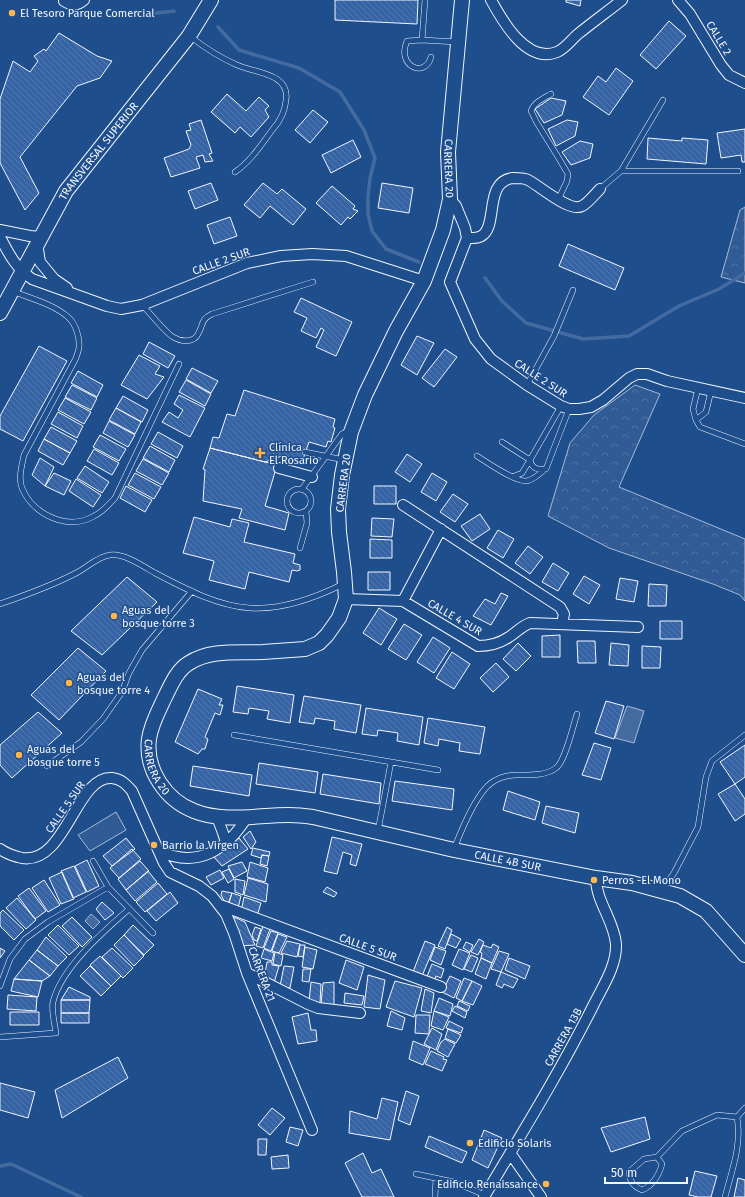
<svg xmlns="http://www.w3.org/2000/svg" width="745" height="1197" font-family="'Fira Sans',sans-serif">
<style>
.forest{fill:url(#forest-crowns);stroke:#a8bbd7}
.pitch{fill:#305b95;stroke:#a8bbd7}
.water{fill:#446ba0;stroke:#a8bbd7}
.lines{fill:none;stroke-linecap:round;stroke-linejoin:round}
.stream{stroke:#446ba0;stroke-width:3.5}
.building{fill:url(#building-back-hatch);stroke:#f2f6ff}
.lane-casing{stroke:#f2f6ff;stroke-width:6}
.street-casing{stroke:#f2f6ff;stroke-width:12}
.secondary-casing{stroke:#f2f6ff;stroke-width:16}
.lane{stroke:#1f4e8c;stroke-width:5}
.street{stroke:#1f4e8c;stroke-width:10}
.secondary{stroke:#1f4e8c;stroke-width:14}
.poi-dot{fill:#ffb74d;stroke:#1f4e8c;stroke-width:1.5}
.labels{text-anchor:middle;stroke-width:3;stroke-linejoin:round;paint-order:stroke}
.poi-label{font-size:11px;fill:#f2f6ff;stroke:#1f4e8c;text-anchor:start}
.street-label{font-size:11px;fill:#f2f6ff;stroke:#1f4e8c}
</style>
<defs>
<pattern id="forest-crowns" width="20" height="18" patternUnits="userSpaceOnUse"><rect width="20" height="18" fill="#305b95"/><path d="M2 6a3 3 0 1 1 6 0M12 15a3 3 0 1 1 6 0" fill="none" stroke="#4e73a5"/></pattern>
<pattern id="building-back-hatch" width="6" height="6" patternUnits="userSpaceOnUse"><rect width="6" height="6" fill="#3563a3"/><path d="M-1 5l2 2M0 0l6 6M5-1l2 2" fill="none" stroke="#537ab1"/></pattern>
</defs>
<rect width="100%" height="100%" fill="#1f4e8c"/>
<path class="forest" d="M745,207V283L721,277L740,210Z
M635,385L660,394L619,487L745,539V601L740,595L713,584L609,548L548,516L570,443L594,415Z"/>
<path class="pitch" d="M116,812L126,830L90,851L78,835Z"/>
<path class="water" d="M627,706L644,711L634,743L615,738Z
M91,914L100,922L93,929L85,921Z"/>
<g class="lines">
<path class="stream" d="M115,15L148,14L174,11
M218,27L239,50L299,68L340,92L364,130L375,158L370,178L368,197V214L372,231L386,249L419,262
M485,278L502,301L526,323L583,339L629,336L679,306L719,289L745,273
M0,1166L11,1164L81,1197"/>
</g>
<path class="building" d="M335,0H418L417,24L335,20Z
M566,0H581L580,6L566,2Z
M669,21L686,36L656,69L640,55Z
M59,33L97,56L112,61L100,78L77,86L20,157L39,193L25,210L0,163V99L13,61L30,72L38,61L34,56L44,49L46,51Z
M616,68L633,81L609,115L583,97L598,76L606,82Z
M227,94L246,111L259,97L269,106L265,110L269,117L251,137L240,127L235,133L211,112Z
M551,98L566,101L562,115L544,123L535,109Z
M313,110L328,122L310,143L295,130Z
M201,120L212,153L209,154L213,161L205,162L203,155L196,157L200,168L171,177L164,158L189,149L191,145L186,131L191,130L189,124Z
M567,120L578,122L575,136L556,146L548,129Z
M745,129V162H742L741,155L721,158L717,133Z
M648,138L682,141V138L708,140L706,164L647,159Z
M353,140L361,157L331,173L322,155Z
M580,141L593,144L590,158L571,165L562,152Z
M211,183L218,200L195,209L188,191Z
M263,183L277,194L282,189L306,209L293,225L270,206L260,218L244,205Z
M382,183L413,188L409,213L378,208Z
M332,186L355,206L353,209L358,211L350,219L348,217L341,225L316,203Z
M230,217L237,236L214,244L207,225Z
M568,244L624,268L615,290L559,266Z
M301,298L352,322L336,356L316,347L324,330L321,328L316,338L301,331L307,318L294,312Z
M417,336L434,343L417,375L401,365Z
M149,342L175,356L168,368L143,354Z
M39,346L67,361L23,441L0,429V416Z
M445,349L457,357L434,387L422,378Z
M139,355L160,366L155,374L164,377L147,399L121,385Z
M192,368L218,381L211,393L186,379Z
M78,371L103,385L97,397L71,383Z
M186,380L211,394L205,406L179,392Z
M72,385L97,398L91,410L65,397Z
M244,390L335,419L333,427L335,428L331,442L328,441L326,447L309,442L302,462L282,456L265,462L210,448L213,437L219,438L227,414L235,416Z
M179,395L205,408L190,437L162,422L169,412L178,418L183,410L174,404Z
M123,396L148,410L142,422L116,408Z
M65,398L91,412L84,424L58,410Z
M116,408L141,422L135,434L109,420Z
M58,412L83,426L77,438L51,424Z
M109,421L135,435L128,447L103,433Z
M51,427L77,441L70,453L44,439Z
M158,432L183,446L177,458L151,444Z
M100,435L126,449L119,461L93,447Z
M44,439L70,453L63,465L38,451Z
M150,446L175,460L169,472L143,458Z
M210,448L277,465L265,506L289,513L285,530L239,518L242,509L203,501L205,470L203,469Z
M94,449L119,463L112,475L87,461Z
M407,454L422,464L410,482L395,472Z
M40,458L54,467L45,486L32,475Z
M143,459L169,473L162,485L136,471Z
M85,466L109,482L102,493L77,478Z
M54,473L71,481L64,495L45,486Z
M135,473L161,487L154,499L128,485Z
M432,473L447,482L436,501L421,492Z
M76,479L101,495L93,507L69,491Z
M126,486L152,500L145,512L120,498Z
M374,486H396V504H374Z
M453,494L468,504L455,522L440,512Z
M480,514L490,529L472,541L461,526Z
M194,517L230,527L232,519L249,523L244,542L295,554L293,563L300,565V570L297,571L292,570L289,582L249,572L245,589L209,580L214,561L183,553Z
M372,518L394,519L392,537L371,536Z
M498,530L514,539L503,558L487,548Z
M370,539L392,540V558H370Z
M528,546L543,557L530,574L515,563Z
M553,563L569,573L558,591L542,582Z
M368,572H390V590H368Z
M584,576L600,585L589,604L573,594Z
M127,577L157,602L102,655L71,631Z
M620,578L638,581L634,602L616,599Z
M649,584L667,585L666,606H648Z
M501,593L508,596L491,625L473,616L485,599L495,604Z
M379,608L397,619L381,645L363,633Z
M660,621H682V639H660Z
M404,624L422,635L406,660L388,649Z
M560,635V657H542V636Z
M433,637L450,648L434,673L417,662Z
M577,641H595L596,663H578Z
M518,643L531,656L516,671L503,659Z
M611,643L629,645L628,666L609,665Z
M642,646L661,647L660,668H642Z
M78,648L106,671L59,720L31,695Z
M452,652L470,664L454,689L436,678Z
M496,663L509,677L493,692L480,678Z
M237,686L294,695L290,723L267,719L269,711L249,708L248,714L233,712Z
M198,689L222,699L219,705H223L220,715L215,713L205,737L208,739L205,749H202L198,754L175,742Z
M304,696L361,705L356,733L334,729L335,721L315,718L314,724L299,722Z
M606,701L624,706L614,739L595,733Z
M366,708L423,717L419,745L397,741L398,733L378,730L377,736L362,734Z
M38,712L62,733L12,778L0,765V745Z
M428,718L485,727L480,754L459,751L460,743L439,739L438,746L424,743Z
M594,743L611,748L601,780L582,775Z
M745,745V777L735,784L720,762Z
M259,763L318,772L315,793L256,784Z
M193,766L252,775L249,796L190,786Z
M323,774L381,783L379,804L320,794Z
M395,781L454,789L452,810L392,801Z
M735,784L745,799V814L735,821L718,794Z
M508,791L540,802L535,820L503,810Z
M546,806L579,813L575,833L542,823Z
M250,831L256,842L251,849L243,837Z
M332,837L362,844L356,866L350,864L352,855L343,852L337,874L324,871Z
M126,838L135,849L112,866L103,856Z
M239,838L248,849L222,866L213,856Z
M253,848L270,852L269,856L262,855L261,858L251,855Z
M132,849L141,859L119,878L110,868Z
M262,855L269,856L267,866L260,864Z
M87,860L99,886L87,892L75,866Z
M140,861L149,871L126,890L118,879Z
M242,862L247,871L234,878L228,866Z
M250,862L268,868L265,882L247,877Z
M74,866L86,892L73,898L61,871Z
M229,869L234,879L228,883L222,872Z
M220,870L224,878L211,885L206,877Z
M148,871L157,882L135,901L126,890Z
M62,872L74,899L61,904L49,878Z
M248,878L268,884L266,902L244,895Z
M235,879L245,881L243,895L235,892Z
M44,880L60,905L48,912L32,888Z
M158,883L167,894L145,912L136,902Z
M327,887L337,893L334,897L323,892Z
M29,888L46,911L35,919L18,896Z
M222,891L232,893L228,905L226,904L221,895Z
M170,892L178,903L156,921L147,911Z
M232,893L241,896L238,908L228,905Z
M244,897L261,903L257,916L241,912Z
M17,898L36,920L26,929L6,908Z
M102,902L114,913L105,920L96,909Z
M3,910L24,930L14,940L0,926V913Z
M72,917L92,937L82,947L62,926Z
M234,917L245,922L255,945L239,946L231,922Z
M58,925L79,946L69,955L48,935Z
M133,925L154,945L144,955L124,935Z
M263,926L270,929L263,948L256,946Z
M255,927L261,929L257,941L254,940L252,935Z
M447,927L452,930L445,949L438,946Z
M271,931L278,933L271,951L264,948Z
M278,934L287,937L279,953L272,951Z
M451,934L461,939L456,948L447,944Z
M124,935L144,956L134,966L114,945Z
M46,937L67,957L58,966L37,950Z
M479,939L484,942L478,955L471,952Z
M287,941L300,944L297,957L281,953Z
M425,941L435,945L422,976L413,972Z
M466,942L473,945L470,952L463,948Z
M493,944L499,947L492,963L481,958L482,953L480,952L483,945L491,948Z
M300,945H305L303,957L298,956Z
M305,947L317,950L313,969L302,967Z
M435,947L446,951L441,965L430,960Z
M0,948L5,951L0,958Z
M112,948L133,968L123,978L102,957Z
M264,949L274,953L272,961L261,958Z
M459,949L470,953L463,970L452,965Z
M37,950L58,966L50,976L29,960Z
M499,951L509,954L501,972L491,969Z
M275,952L283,955L281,966L273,964Z
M471,955L478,958L472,972L464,969Z
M100,956L121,976L111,986L90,965Z
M481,958L492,963L486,979L475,974Z
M509,958L530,966L525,979L505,970Z
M29,960L50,976L42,981L14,979Z
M346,960L364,967L357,990L339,983Z
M267,962H272V965L279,966L274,983L264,979Z
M432,964L444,969L441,978L436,976L434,982L426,979Z
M90,966L111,986L101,996L80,976Z
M284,966L294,967L290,988L280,986Z
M303,969H311L309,982L302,981Z
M501,972L518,979L513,988L504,984L502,988L496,985Z
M368,975L385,980L380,1009L364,1007Z
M450,976L461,981L454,998L442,992Z
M464,978L472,981L462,1001L456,998Z
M14,979L42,981L38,997L11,991Z
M395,981L422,988L414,1017L386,1007Z
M472,981L482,986L473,1005L462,1001Z
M311,982L321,984L320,1003L309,1002Z
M334,982V1005L321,1004L323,983Z
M69,987L90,997V1000H61Z
M425,989L434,993L431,1013L421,1011Z
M345,993L364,996L362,1005L344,1003Z
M8,995L37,997L36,1011L7,1009Z
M439,998L453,1004L450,1016L434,1011Z
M61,1000H90L89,1013H61Z
M459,1001L470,1006L468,1011L457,1006Z
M455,1006L467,1012L465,1018L452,1011Z
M391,1011L405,1018L402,1030L387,1026Z
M434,1011L449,1017L443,1030L431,1026Z
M10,1012H39V1025H10Z
M61,1013H89V1023H61Z
M308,1013L311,1030H316L317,1041L298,1044L292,1017Z
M416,1015H430L429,1034L415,1033Z
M449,1021L463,1028L461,1033L446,1028Z
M432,1028L442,1034L436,1050L424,1044Z
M448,1029L461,1035L456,1043L445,1038Z
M445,1039L455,1044L448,1057L437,1051L441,1042Z
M413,1041L430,1048L423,1065L409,1059Z
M431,1051L444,1057L443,1059L447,1060L442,1071L425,1064Z
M118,1057L128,1078L62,1118L55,1090Z
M0,1083L35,1092L28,1118L0,1110Z
M406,1091L419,1096L410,1125L398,1120Z
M382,1098L398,1102L390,1140L349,1133L350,1111L377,1119Z
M272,1108L285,1118L270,1135L258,1125Z
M645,1117L650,1139L611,1152L601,1128Z
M290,1127L303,1130L298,1146L286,1142Z
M484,1130L502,1138L488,1168L472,1160Z
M429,1136L467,1152L462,1163L425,1147Z
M258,1139H267L266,1155H258Z
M363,1153L372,1173L381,1169L394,1197H362L345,1163Z
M288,1155L289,1168L272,1169L271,1157Z
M695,1171L717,1176L711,1197H698L689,1195Z
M738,1178L745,1180V1197H734Z"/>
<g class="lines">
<defs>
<path id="lane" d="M425,0L422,40L457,42
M191,37C205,48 221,58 237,65C255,73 290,73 286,100C285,112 281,120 273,129C261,145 251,161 235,172
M422,40L407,41C396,66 425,79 431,57
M551,94C544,98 534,102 531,111L537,123L558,157L568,174L567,181L558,200
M621,171L663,100
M600,189L621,171H738
M12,291C30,298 53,304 68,317C76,324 80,338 79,348C78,352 77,356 75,360L24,455C22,465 18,478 22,488C33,515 68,531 94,516C103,512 108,505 115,498L179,364
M142,305C150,313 165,332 173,337C181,342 194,343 198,334C204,324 200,320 212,314L313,282
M527,385L554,336L573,290
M698,388L693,409L696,420L700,427L745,444
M561,406L530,460C532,469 538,470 546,469L569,409
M696,420L706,412L711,391
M502,442L530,460L522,473L512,477
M305,452L344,460
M477,456C488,463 515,482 527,481C534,479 540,474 545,469
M287 501a12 12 0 1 1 24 0a12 12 0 1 1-24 0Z
M302,489L342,434L346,432H350
M300,548L307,523L306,511
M0,604C26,595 54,585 78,572C89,566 97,557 110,555C124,553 143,566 155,573C184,588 217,606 250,608C282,610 315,598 343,584
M234,735L438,770
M47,766L81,742L103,719L122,692L129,673L142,650L192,591
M378,831L391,762
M454,849C461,831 476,794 491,783C499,777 509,775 517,775C529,775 546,776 556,768C565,762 573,726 577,714
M93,861L108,887L153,933
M662,890L674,873L698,827L706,777L712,761L745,735
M0,986L10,959L25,939L48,922L108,887
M0,1037L56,1033C55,1025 51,1010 53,1002C61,968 104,931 129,909
M737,1117L745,1108
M657,1157L662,1164C659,1175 654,1185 642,1190C633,1186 630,1182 629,1172L644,1159L657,1157L682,1131L717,1115L737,1117
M416,1174L454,1182L485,1195
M435,1197L436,1178
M725,1197C732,1170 742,1145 737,1117"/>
<path id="street" d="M66,0L64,1C72,6 77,6 84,0
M491,0C503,22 527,64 557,52C565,49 572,39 578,34C593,22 608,11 622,0
M678,0L690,14L721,65L729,75L745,83
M450,199L456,206L465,228L467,238L450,282L475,339L491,359L527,385L561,406L569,409H579L591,407L603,400L629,378L637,374H647L667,381L745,398
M0,230L30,236L41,237
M0,237C9,254 15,267 32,279L107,306L121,309L142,305L247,263L281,256L312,254L346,256L424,281
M467,238C473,238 479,239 484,234C497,222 485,181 513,178C518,178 525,178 528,180C540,186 570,213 582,206C587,204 596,193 600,189
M37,243L40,262L54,279L67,288
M279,468L312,477
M403,505L560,607L564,614L562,624
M346,599L403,601L478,646C488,646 499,644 509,637C517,632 520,627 530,623L638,627
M403,601L441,529
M217,817L223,833L226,842
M0,849C7,854 13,856 22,858C66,865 76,775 112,778C121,779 126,784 132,791L164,863L170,872L199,886L212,896L226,914L234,933L247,973L312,1130
M159,851C197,869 227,850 247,817
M220,905L441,987
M247,973L308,1004L318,1008L360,1013
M510,1153L541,1197
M484,1197C522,1133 561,1070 594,1004C603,986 617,965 616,944C614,920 596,902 596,878"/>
<g id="secondary">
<path id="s1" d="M462,0L448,152L450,199L443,230L424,281L396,331L365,395L351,432L342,475L338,509L339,532L344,572L346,599L339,618L327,635L319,643L305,649C291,650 277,651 263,652C239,653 210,649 189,663C177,670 171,685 165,697C159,710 151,724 149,739C145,770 166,800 194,811C224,823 257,815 289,815C297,815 306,816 313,817L454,850L596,878L632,883L680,896L706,911L745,955"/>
<path id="s2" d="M0,313L66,191L189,36L211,0"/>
</g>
</defs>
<use href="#lane" class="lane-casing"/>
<use href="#street" class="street-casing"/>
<use href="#secondary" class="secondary-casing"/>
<use href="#lane" class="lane"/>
<use href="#street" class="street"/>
<use href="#secondary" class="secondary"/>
</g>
<g class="poi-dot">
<circle cx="12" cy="13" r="4"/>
<path d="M258 447h4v4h4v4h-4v4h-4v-4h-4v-4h4z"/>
<circle cx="114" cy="616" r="4"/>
<circle cx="69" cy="683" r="4"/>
<circle cx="19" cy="755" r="4"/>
<circle cx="154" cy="845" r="4"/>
<circle cx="594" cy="880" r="4"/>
<circle cx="470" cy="1143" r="4"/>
<circle cx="546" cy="1184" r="4"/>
</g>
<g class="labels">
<g class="poi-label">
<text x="20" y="17">El Tesoro Parque Comercial</text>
<text x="269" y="451">Clínica<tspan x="269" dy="13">El Rosario</tspan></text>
<text x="122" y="614">Aguas del<tspan x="122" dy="13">bosque torre 3</tspan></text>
<text x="77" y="681">Aguas del<tspan x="77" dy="13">bosque torre 4</tspan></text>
<text x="27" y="753">Aguas del<tspan x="27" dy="13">bosque torre 5</tspan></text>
<text x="162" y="849">Barrio la Virgen</text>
<text x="602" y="884">Perros -El Mono</text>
<text x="478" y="1147">Edificio Solaris</text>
<text x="538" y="1188" text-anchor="end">Edificio Renaissance</text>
</g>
<g class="street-label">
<text transform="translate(719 38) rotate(59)" y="4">CALLE 2</text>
<text dy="4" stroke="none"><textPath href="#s2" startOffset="190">TRANSVERSAL SUPERIOR</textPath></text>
<text dy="4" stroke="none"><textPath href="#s1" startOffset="169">CARRERA 20</textPath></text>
<text transform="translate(221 261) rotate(-20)" y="4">CALLE 2 SUR</text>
<text transform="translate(541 378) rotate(33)" y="4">CALLE 2 SUR</text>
<text transform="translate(343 483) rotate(-83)" y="4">CARRERA 20</text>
<text transform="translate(455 617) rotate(30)" y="4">CALLE 4 SUR</text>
<text dy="4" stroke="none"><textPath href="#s1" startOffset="925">CARRERA 20</textPath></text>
<text transform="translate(65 807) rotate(-55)" y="4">CALLE 5 SUR</text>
<text dy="4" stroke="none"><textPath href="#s1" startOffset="1306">CALLE 4B SUR</textPath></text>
<text transform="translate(368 947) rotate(20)" y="4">CALLE 5 SUR</text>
<text transform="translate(262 974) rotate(69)" y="4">CARRERA 21</text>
<text transform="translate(563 1037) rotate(-61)" y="4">CARRERA 13B</text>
</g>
</g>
<path d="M605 1177v6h82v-6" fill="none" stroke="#f2f6ff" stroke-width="2"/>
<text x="611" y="1177" font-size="12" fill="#f2f6ff" stroke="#1f4e8c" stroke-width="3" paint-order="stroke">50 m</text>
</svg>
